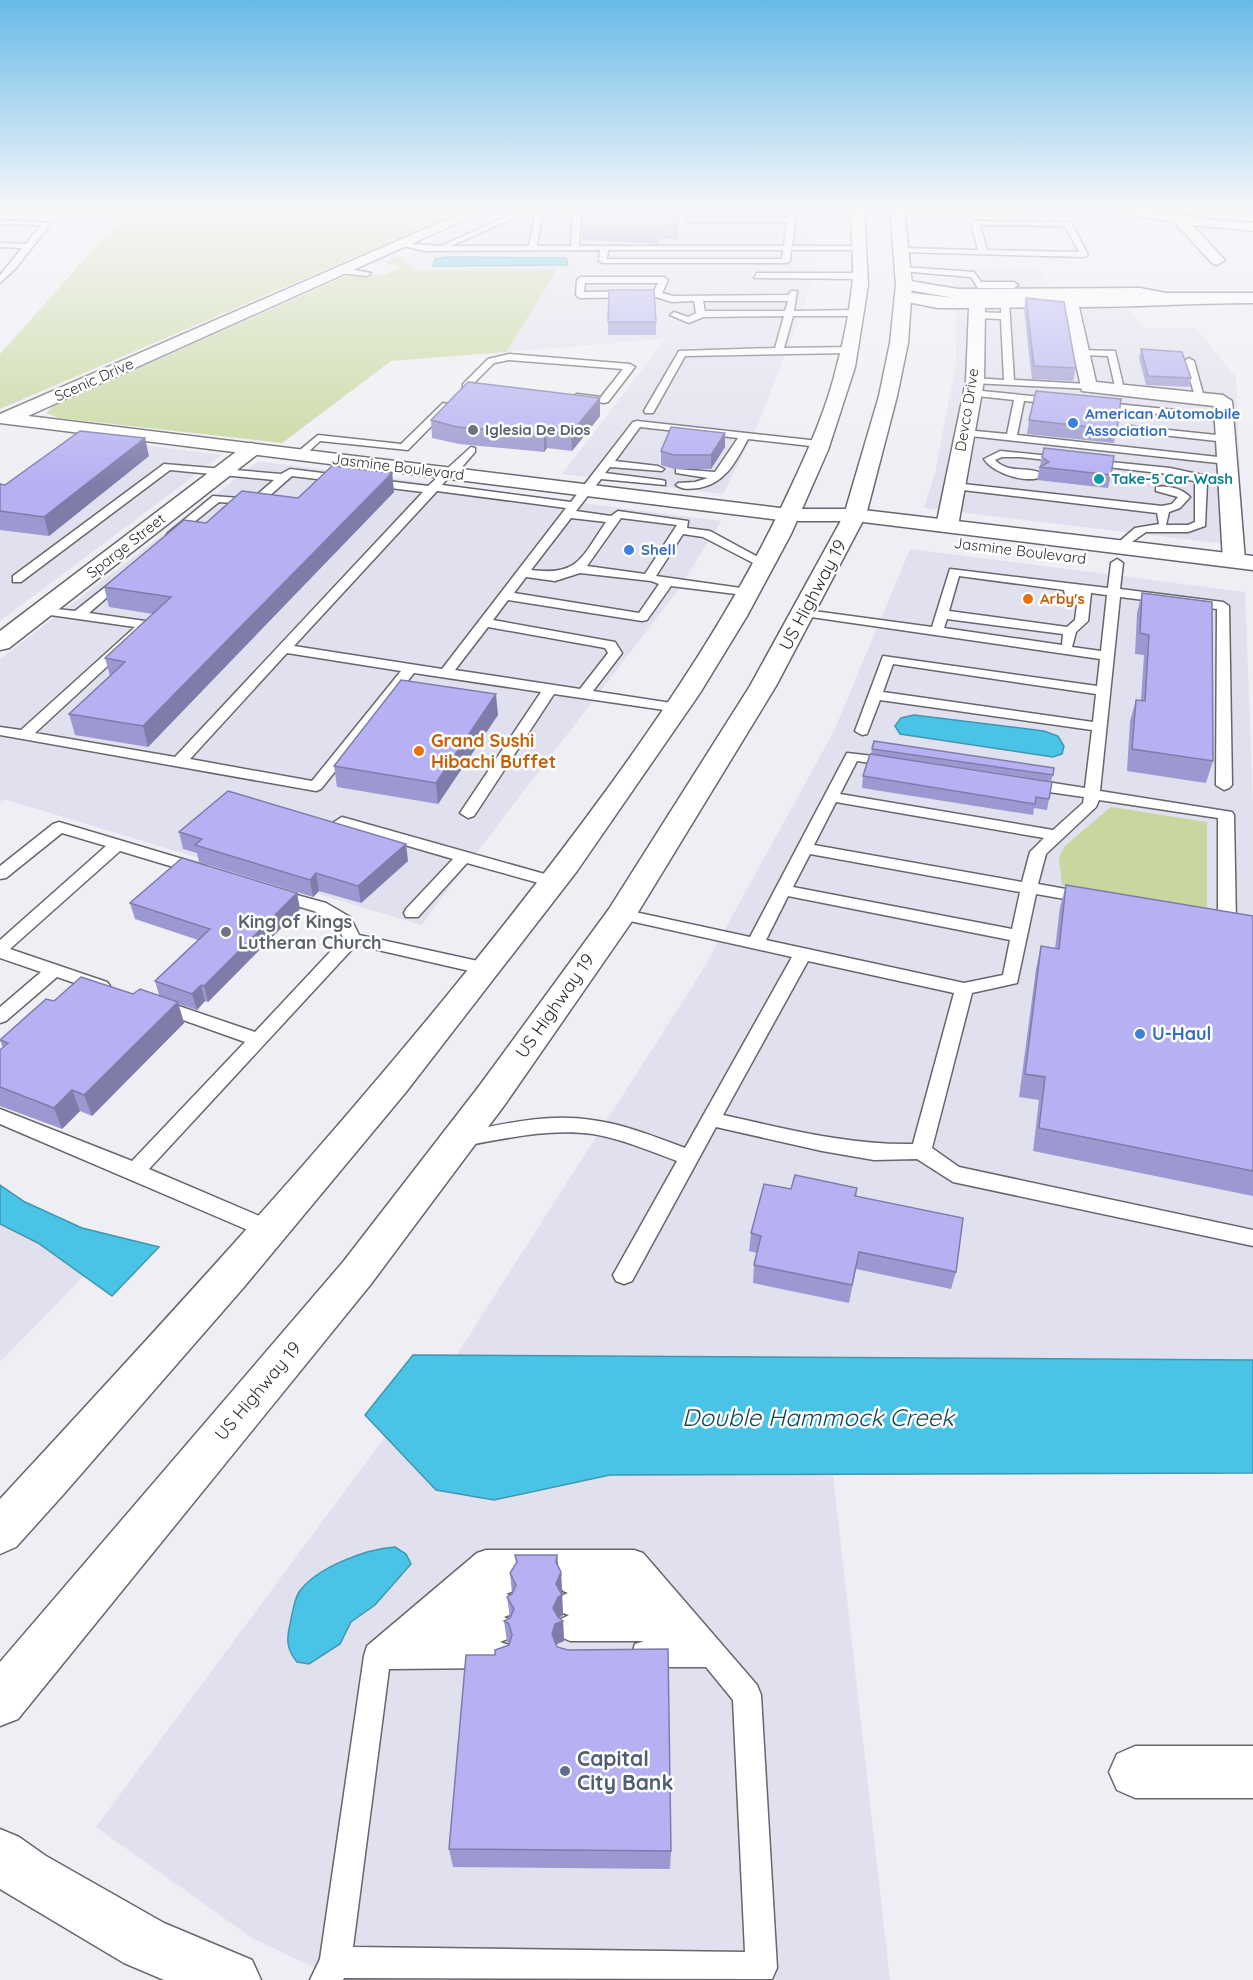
<svg xmlns="http://www.w3.org/2000/svg" width="1253" height="1980" font-family="Quicksand,sans-serif">
<style>
.built{fill:#e1e0ee}
.green{fill:#c7d79d}
.water{fill:#49c3e6;stroke:#4197b0;stroke-width:1.5}
.lines{fill:none;stroke-linecap:round;stroke-linejoin:round}
.lane-casing{stroke:#66666c;stroke-width:3}
.street-casing{stroke:#66666c;stroke-width:3}
.secondary-casing{stroke:#66666c;stroke-width:3}
.highway-casing{stroke:#66666c;stroke-width:3}
.lane{fill:#fff;fill-rule:evenodd}
.street{fill:#fff;fill-rule:evenodd}
.secondary{fill:#fff;fill-rule:evenodd}
.highway{fill:#fff;fill-rule:evenodd}
.wall{fill:#9c98d1}
.shaded-wall{fill:#7f7caa}
.building{fill:#b5b1f3;stroke:#7f7caa;stroke-width:1.5}
.shop-dot{fill:#3f7fe0;stroke:#fff;stroke-width:2}
.worship-dot{fill:#6b7280;stroke:#fff;stroke-width:2}
.culture-dot{fill:#0f9aa8;stroke:#fff;stroke-width:2}
.food-dot{fill:#e8710a;stroke:#fff;stroke-width:2}
.service-dot{fill:#5c6f8a;stroke:#fff;stroke-width:2}
.labels{text-anchor:middle;stroke-width:5;stroke-linejoin:round;paint-order:stroke}
.far-street-label{font-size:15px;fill:#2f2f31;stroke:#fff}
.far-shop-label{font-size:15px;font-weight:bold;fill:#366cbe;stroke:#fff;text-anchor:start}
.far-worship-label{font-size:15px;font-weight:bold;fill:#5b616d;stroke:#fff;text-anchor:start}
.far-culture-label{font-size:15px;font-weight:bold;fill:#0d838f;stroke:#fff;text-anchor:start}
.far-food-label{font-size:15px;font-weight:bold;fill:#c56008;stroke:#fff;text-anchor:start}
.street-label{font-size:18px;fill:#2f2f31;stroke:#fff}
.food-label{font-size:18px;font-weight:bold;fill:#c56008;stroke:#fff;text-anchor:start}
.worship-label{font-size:18px;font-weight:bold;fill:#5b616d;stroke:#fff;text-anchor:start}
.shop-label{font-size:18px;font-weight:bold;fill:#366cbe;stroke:#fff;text-anchor:start}
.near-service-label{font-size:21px;font-weight:bold;fill:#4e5e75;stroke:#fff;text-anchor:start}
.near-water-label{font-size:24px;font-style:italic;fill:#124755;stroke:#fff}
</style>
<rect width="100%" height="100%" fill="#eeeef4"/>
<path class="built" d="M504,208H814L815,269L805,305L759,422L723,494L562,474L665,339L506,352L558,269L417,270L398,257Z
M952,268H1038L1051,290H973L953,286Z
M956,307H1128L1144,328H1196L1236,377L1243,546L924,508L935,473L956,362Z
M87,438L222,455L0,621V490Z
M259,461L721,521L678,590L421,925L4,799L0,802V659Z
M910,549L1245,592L1253,802V1360L456,1356L701,973L834,731Z
M0,1224L38,1243L84,1276L0,1362Z
M385,1437L436,1490L494,1500L610,1475H833L890,1980H341L252,1938L96,1827Z"/>
<path class="green" d="M130,208H462L467,209L0,409V354Z
M398,257L417,270L558,269L506,352L391,361L282,443L59,418L46,413L54,406L350,274L384,275L402,267L386,263Z
M1111,807L1207,822V909L1062,885L1059,857L1065,846Z"/>
<path class="water" d="M447,257L566,258L568,265L433,266L435,259Z
M914,715L1044,731L1058,736L1064,746L1062,754L1053,757L900,734L895,726L901,718Z
M0,1185L25,1202L82,1228L159,1247L112,1296L38,1243L0,1224Z
M413,1355L1253,1360V1473L610,1475L494,1500L436,1490L365,1415Z
M395,1547L406,1554L411,1564L375,1605L351,1622L340,1644L309,1664L297,1662C287,1650 286,1640 290,1624C292,1615 294,1600 299,1592C317,1567 366,1549 395,1547Z"/>
<g class="lines">
<defs>
<path id="lane" d="M789,208H797L792,246H861L865,248L861,250H791L790,261L786,263H603L599,261L600,250L425,251L399,245L403,243L441,246L519,211H608L611,215H581L579,246H784L787,222H689L685,220L689,218H788ZM520,215H535L529,246H451ZM542,215H573L571,246H537ZM608,250H783L782,259H607Z
M653,210H688L692,212L688,214H650Z
M0,220L51,223L16,268L0,283V275L22,248L0,247V243L26,244L41,225L0,224Z
M975,221L1071,222L1088,255L1084,257L902,252L898,250L902,248L978,250L971,223ZM980,225L1065,226L1079,252L987,250Z
M903,267L974,272L981,282H1014L1018,285L1014,288H978L971,277L900,271Z
M343,268L371,273L367,276L340,273Z
M757,273H861L865,276L861,279L754,278Z
M581,277H664L668,280L662,293L673,296L789,295L791,291H797L794,311L856,310L860,313L856,316H793L784,348L849,347L854,350L849,353L685,356L653,413H645L644,411L679,351L775,348L784,316L703,317L689,323L670,315L674,312L688,317L696,313L694,301L672,302L656,297L580,298L576,295L577,280ZM585,283H658L654,291L584,292ZM703,301H788L785,311H705Z
M1005,299L1009,302L1014,380L1088,384L1092,385V389L972,383L970,381L975,378L1004,380L1001,319L977,318L973,315L977,312L1001,313V302Z
M1078,350L1115,351L1125,393L1116,391L1108,356L1081,355L1078,354Z
M509,354L630,364L635,367L608,402L604,403L572,397L577,394L601,397L623,369L509,360L494,363L469,388H463V384L488,359Z
M1189,358L1194,361L1205,401L1196,399L1184,361Z
M972,390L1062,399L1063,401L1058,404L1024,401L1017,435L1227,458L1232,461L1227,464L961,435L960,433L965,430L1007,434L1014,400L968,395L967,393Z
M1097,402L1224,415L1229,418L1224,421L1093,407V403Z
M443,403L452,405L408,450L320,441L303,457L294,455L318,435L401,444Z
M637,421L819,441L824,444L819,447L748,439C736,461 726,483 699,488C691,489 682,490 676,485L678,483L695,482L708,478L676,473V469L715,472L738,438L640,427L615,461L658,466L664,469L662,471L610,467L605,473L661,480L665,481V485L601,479L576,511L611,516L618,511L688,521L687,528L710,531L769,563L759,566L703,537L683,534L656,576L748,589L752,590V596L671,586L647,620L642,621L508,600L493,620L615,642L622,653L593,691L678,704L685,708L678,712L554,694L474,816L468,818L460,813L541,692L414,673L321,789L316,791L0,735V727L21,730L135,627L43,614L38,613V607L75,611L123,573L129,577L127,580L89,613L145,621L152,625L35,733L175,757L423,492L292,476L259,505L219,502L172,540L166,536L168,533L213,496L252,499L274,480L170,470L21,582H13V576L164,464L281,474L290,469L428,486L471,447L475,448V452L455,475L450,476L442,485L571,502L633,422ZM437,491L566,508L442,669L294,646ZM571,518L606,522C581,558 579,576 531,570ZM621,518L677,525L645,574L587,566ZM580,573L651,581L659,584L639,613L514,593L526,577L555,581ZM488,627L605,648L608,653L580,689L455,670ZM287,653L401,671L312,781L190,759Z
M1130,426L1226,436L1231,439L1226,442L1126,431V427Z
M1000,451L1170,468L1235,482L1229,485L1207,483L1205,526L1188,532H1146L1119,551L1113,547L1135,528L1159,524L1157,513L954,489L948,486L954,483L1162,506L1172,504L1178,497L1156,491V487C1167,485 1182,488 1190,497L1180,508L1169,512L1166,525H1188L1195,522V481L1175,478L1168,474L1020,457H1002L995,460C1009,475 1030,465 1044,475C1030,486 992,473 984,459Z
M1117,559L1123,563L1120,589L1223,602L1229,606L1232,785L1229,788L1224,790L1216,785L1217,609L1120,597L1100,791L1232,812L1234,815L1236,923L1227,928L1218,923V818L1099,800L1096,807L1046,854L1038,884L1088,893L1096,898L1088,903L1036,894L1017,983L972,993L932,1148L959,1167L1253,1230V1246L953,1182L917,1159L874,1160L822,1151L716,1127L632,1281L624,1284L616,1281L613,1275L677,1161C650,1151 622,1139 593,1134C548,1128 503,1139 459,1147L452,1145L449,1140L452,1135L459,1133C503,1124 547,1113 592,1120C624,1124 655,1137 685,1148L792,957L621,919L613,914L621,909L750,937L847,753L891,758L898,762L891,766L857,761L840,794L1053,830L1083,803L1084,797L1028,789L1020,784L1028,779L1085,788L1092,730L880,700L867,734L862,735L855,731L883,656L1097,686L1100,659L804,616L798,612L799,609L932,627L950,569L1108,588L1111,563ZM959,576L1064,590L1065,595L1078,597L1075,620L1067,627L949,611ZM1091,593L1107,595L1101,651L1072,647L1076,632L1088,621ZM947,619L1063,634L1062,645L944,628ZM893,664L1096,694L1093,722L883,692ZM836,802L1044,838L1030,852L1022,882L814,845ZM810,854L1020,892L1012,929L793,887ZM788,896L1010,940L1003,975L964,983L766,940ZM808,961L954,993L913,1144C848,1145 787,1129 723,1115Z
M342,817L559,878L561,882L553,887L467,863L418,917H406L404,913L406,909L453,859L336,825L334,822Z
M59,822L206,866L208,870L200,875L120,851L10,949L107,982L110,986L107,990L101,992L57,977L6,1021L0,1023V1007L41,972L0,958V940L106,846L62,833L6,878L0,879V866L53,824Z
M275,889L326,903L350,917L359,935L487,963L496,969L487,975L356,945L149,1169L278,1224L281,1230L278,1236L270,1238L262,1236L0,1124V1109L132,1161L245,1042L152,1009L149,1005L152,1001H164L255,1032L343,938L337,924L314,911L269,898L267,894L269,890Z
M486,1550H634L643,1553L757,1685L761,1695L777,1968L772,1979L344,1978L343,1980H310L320,1959L364,1656L367,1646L477,1553ZM514,1574H562L559,1582L563,1591L568,1593L563,1595L559,1604L563,1613L569,1615L561,1619L557,1628L561,1637L570,1641H644L635,1644L632,1654L635,1664L645,1667H706L733,1700L745,1952L353,1947L389,1669L499,1668L509,1665L512,1655L509,1645L500,1642L510,1638L514,1629L510,1620L504,1617L512,1614L516,1605L512,1596L506,1594L513,1591L517,1582Z"/>
<path id="street" d="M894,208H1140L1212,220L1253,223V231L1192,225L1225,260L1217,265L1212,263L1174,222L1134,215H898L891,211Z
M904,280L958,289L1140,288L1166,293H1253V303C1195,303 1138,307 1079,307L1096,382L1223,395L1232,401L1245,560L1242,565H1226L1223,560L1214,406L1082,391L1063,307L985,308L984,381L958,526L955,531H939L936,526L966,381L969,308H938L897,300L895,297L903,292L954,298L898,288L896,285Z
M252,443L262,449L259,453L9,648L0,650V631L245,445Z
M1135,1746H1253V1798H1135L1117,1790L1109,1772L1117,1754Z"/>
<path id="secondary" d="M473,208H491L28,416L788,509H855L1253,556V570L855,521H788L0,423V414Z
M0,1829L19,1837L46,1856L164,1923L252,1960L261,1980H164L124,1963L0,1889Z"/>
<path id="highway" d="M850,208H864L868,285L855,367L828,450L791,534L747,616L700,693L577,871L406,1092L244,1287L62,1496L16,1547L0,1554V1499C212,1270 424,1040 608,788C676,694 740,597 789,491C808,451 827,408 837,365C844,340 849,313 852,287C855,262 851,234 850,208Z
M890,208H904L912,285L908,343L897,396L866,515L776,686L637,914L506,1103L371,1284L18,1719L0,1726V1662L343,1262L480,1085L609,909L750,686L844,515L879,396L890,343L896,285Z"/>
</defs>
<use href="#lane" class="lane-casing"/>
<use href="#street" class="street-casing"/>
<use href="#secondary" class="secondary-casing"/>
<use href="#highway" class="highway-casing"/>
<use href="#lane" class="lane"/>
<use href="#street" class="street"/>
<use href="#secondary" class="secondary"/>
<use href="#highway" class="highway"/>
</g>
<path class="wall" d="M678,225V239H659V244L582,240V226Z
M1026,298L1076,368L1073,381L1032,379L1024,310Z
M608,322H656V335H608Z
M1141,349L1191,378L1189,387L1146,385L1139,358Z
M600,416L572,451L547,448L544,452L459,444L432,438L431,420Z
M1029,420L1117,430L1114,443L1027,434Z
M725,447L711,469H674L661,465V451Z
M149,456L49,536L0,530V484L5,485Z
M1042,457L1111,475L1108,488L1037,480Z
M392,473L394,492L148,747L75,735L69,714L110,676L105,658L153,614L109,607L104,587L206,523Z
M1142,593L1213,761L1206,783L1127,771L1130,721L1136,700H1141L1144,655L1135,654L1137,613Z
M498,715L438,804L337,787L334,766Z
M872,749L1053,775L1051,781L891,757L1049,799L1047,810L1034,808L1033,815L862,788L863,776L871,754Z
M179,832L408,861L361,903L319,891L313,897L199,862L197,853L183,849Z
M1066,885L1253,916V1196L1033,1151L1039,1100L1019,1097L1036,969L1041,946L1055,949L1060,907Z
M130,903L300,909L208,1002L205,1001L197,1010L178,1004L184,1023L92,1116L80,1111L62,1129L0,1106V1050L3,1048L0,1040L54,1001L133,994L159,995L155,981L198,940L135,919Z
M857,1188L856,1197L956,1272L951,1289L856,1269L849,1303L753,1283L754,1265L757,1253L749,1251L751,1233L791,1189Z
M515,1555H557L558,1567L561,1572L563,1615L559,1618L563,1621L564,1641L557,1644L556,1646L671,1851L670,1869L453,1867L449,1849L495,1655L509,1645V1643L507,1642L504,1621L510,1618L507,1597L512,1593L510,1573L516,1563Z"/>
<path class="shaded-wall" d="M600,398V416L572,451L571,433Z
M546,431L547,448L544,452V434Z
M725,433V447L711,469V455Z
M145,438L149,456L49,536L44,517Z
M392,473L394,492L148,747L143,726Z
M496,694L498,715L438,804L436,783Z
M406,844L408,861L361,903L358,886Z
M316,873L319,891L313,897L310,880Z
M297,893L300,909L208,1002L204,986Z
M201,985L205,1001L197,1010L192,994Z
M178,1002L184,1023L92,1116L84,1095Z
M72,1090L80,1111L62,1129L54,1108Z
M557,1555L559,1576L561,1572L562,1593L561,1595H562L563,1615L559,1618L563,1621L564,1641L557,1644L554,1654L552,1634L556,1584V1562Z"/>
<path class="building" d="M583,208H676L678,225H659L660,229L582,226Z
M609,290H654L656,322H608Z
M1026,298L1064,302L1076,368L1034,366Z
M1141,349L1182,352L1191,378L1148,376Z
M468,382L600,398L571,433L546,431L544,434L457,427L431,420Z
M1036,391L1121,399L1117,430L1029,420Z
M671,427L725,433L711,455H674L661,451Z
M80,431L145,438L44,517L0,511V484L5,485Z
M1044,448L1114,456L1111,475L1040,467L1049,462L1042,457Z
M332,466L392,473L143,726L69,714L125,662L105,658L171,597L104,587L184,520L206,523L242,491L298,498Z
M1142,593L1212,602L1213,761L1132,749L1136,700L1145,701L1149,635L1140,633Z
M401,680L496,694L436,783L334,766Z
M874,741L1054,768L1053,775L872,749Z
M870,754L1052,782L1049,799L1036,797L1035,804L863,776Z
M228,791L406,844L358,886L316,873L310,880L195,845L202,839L179,832Z
M182,858L297,893L204,986L201,985L192,994L155,981L210,929L130,903Z
M1066,885L1253,916V1171L1039,1128L1045,1077L1025,1074L1041,946L1059,949Z
M81,977L133,994L140,989L178,1002L84,1095L72,1090L54,1108L0,1087V1050L8,1043L0,1040L46,999L54,1001Z
M795,1175L857,1188L855,1196L963,1218L956,1272L859,1252L852,1285L754,1265L761,1236L751,1233L764,1184L791,1189Z
M515,1555H557L556,1562L561,1572L556,1584L562,1595L558,1597L553,1608L558,1617L563,1621L555,1624L552,1634L557,1647L568,1650L668,1649L671,1851L449,1849L466,1655H495V1650L509,1645L512,1635L509,1624L504,1621L510,1618L514,1609L507,1597L512,1594L516,1585L510,1573L517,1562Z"/>
<linearGradient id="sky" x2="0" y2="1"><stop stop-color="#68bae7"/><stop offset="0.43" stop-color="#f7f7fa"/><stop offset="1" stop-color="#f7f7fa" stop-opacity="0"/></linearGradient>
<rect width="1253" height="485" fill="url(#sky)"/>
<g class="shop-dot">
<circle cx="1073" cy="423" r="6"/>
<circle cx="629" cy="550" r="6"/>
<circle cx="1140" cy="1034" r="6"/>
</g>
<g class="worship-dot">
<circle cx="473" cy="430" r="6"/>
<circle cx="226" cy="932" r="6"/>
</g>
<circle class="culture-dot" cx="1099" cy="479" r="6"/>
<g class="food-dot">
<circle cx="1028" cy="599" r="6"/>
<circle cx="419" cy="751" r="6"/>
</g>
<circle class="service-dot" cx="565" cy="1771" r="6"/>
<g class="labels">
<g class="far-street-label">
<text transform="translate(94 380) rotate(-24)" y="5">Scenic Drive</text>
<text transform="translate(967 410) rotate(-81)" y="5">Devco Drive</text>
<text transform="translate(398 467) rotate(7)" y="5">Jasmine Boulevard</text>
<text transform="translate(126 546) rotate(-38)" y="5">Sparge Street</text>
<text transform="translate(1020 551) rotate(7)" y="5">Jasmine Boulevard</text>
</g>
<g class="far-shop-label">
<text x="1085" y="419">American Automobile<tspan x="1085" dy="17">Association</tspan></text>
<text x="641" y="555">Shell</text>
</g>
<g class="far-worship-label">
<text x="485" y="435">Iglesia De Dios</text>
</g>
<g class="far-culture-label">
<text x="1111" y="484">Take-5 Car Wash</text>
</g>
<g class="far-food-label">
<text x="1040" y="604">Arby's</text>
</g>
<g class="street-label">
<text transform="translate(813 595) rotate(-62)" y="6">US Highway 19</text>
<text transform="translate(555 1006) rotate(-55)" y="6">US Highway 19</text>
<text transform="translate(258 1391) rotate(-50)" y="6">US Highway 19</text>
</g>
<g class="food-label">
<text x="431" y="747">Grand Sushi<tspan x="431" dy="21">Hibachi Buffet</tspan></text>
</g>
<g class="worship-label">
<text x="238" y="928">King of Kings<tspan x="238" dy="21">Lutheran Church</tspan></text>
</g>
<g class="shop-label">
<text x="1152" y="1040">U-Haul</text>
</g>
<g class="near-service-label">
<text x="577" y="1766">Capital<tspan x="577" dy="24">City Bank</tspan></text>
</g>
<g class="near-water-label">
<text x="818" y="1426">Double Hammock Creek</text>
</g>
</g>
</svg>
